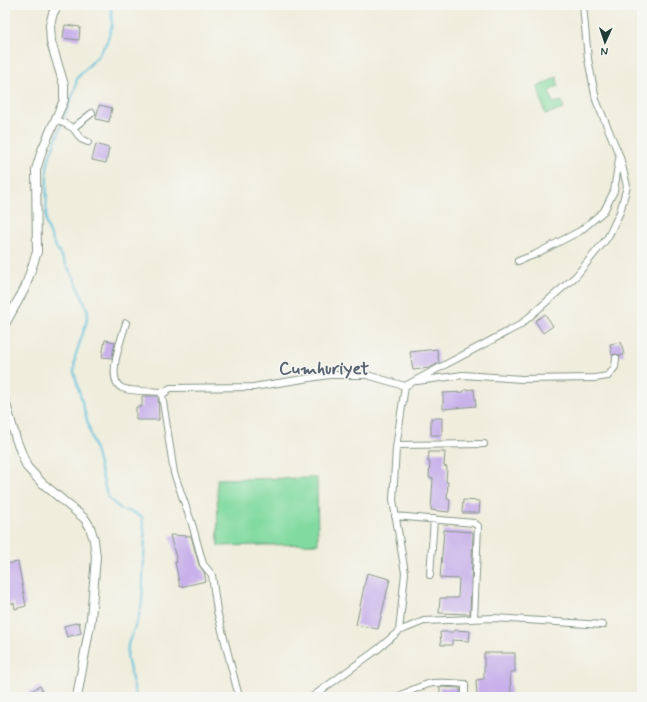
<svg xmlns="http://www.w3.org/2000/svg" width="647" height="702" font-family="Mynerve,sans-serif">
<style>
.green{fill:#81da9f;stroke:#508c6a}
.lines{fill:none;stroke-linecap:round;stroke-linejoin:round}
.stream{stroke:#5dc0db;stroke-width:2}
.building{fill:#c8b1ea}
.street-casing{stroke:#879588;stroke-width:8}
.secondary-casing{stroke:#879588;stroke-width:10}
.street{stroke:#fff;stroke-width:6}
.secondary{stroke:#fff;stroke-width:8}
.labels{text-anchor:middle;stroke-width:3;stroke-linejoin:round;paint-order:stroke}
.district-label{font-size:18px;font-weight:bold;fill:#5a6674;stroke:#f6f6f2}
</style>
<rect width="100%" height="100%" fill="#f6f6f2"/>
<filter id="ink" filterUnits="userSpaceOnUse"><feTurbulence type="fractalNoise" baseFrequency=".025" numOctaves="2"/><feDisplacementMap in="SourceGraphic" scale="8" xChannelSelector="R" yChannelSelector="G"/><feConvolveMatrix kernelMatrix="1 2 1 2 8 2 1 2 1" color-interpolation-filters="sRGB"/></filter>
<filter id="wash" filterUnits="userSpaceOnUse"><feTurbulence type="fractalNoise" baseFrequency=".012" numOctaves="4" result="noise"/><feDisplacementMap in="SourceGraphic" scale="16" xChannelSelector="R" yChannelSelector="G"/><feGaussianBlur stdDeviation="0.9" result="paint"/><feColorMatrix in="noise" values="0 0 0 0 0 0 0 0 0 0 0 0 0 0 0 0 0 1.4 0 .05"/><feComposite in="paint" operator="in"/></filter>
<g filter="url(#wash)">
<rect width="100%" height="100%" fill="#efeddc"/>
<path class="green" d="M557,77L558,86L549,91L553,103L562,101L564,109L545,114L538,87Z
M317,478L318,544L218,546L217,479Z"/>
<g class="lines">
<path class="stream" d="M111,5L112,25L107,42L98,56L77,78L75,89L49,158L47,169L46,223L54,244L75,280L88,311L86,324L75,357L74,372L108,498L122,510L132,512L142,517L145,537L142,603L138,619L128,644L127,657L136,697"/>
</g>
<g id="blocks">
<path class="building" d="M65,25L80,27L79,40L63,38Z
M99,105L112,108L109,122L96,119Z
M96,144L109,148L106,163L92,160Z
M545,314L553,326L543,333L535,321Z
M105,340L115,342L112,358L102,357Z
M621,342L624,355L620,356L616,354L612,355L610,344Z
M437,349L439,363L429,368L413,370L410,352Z
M474,389L476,406L443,409V393L464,392V390Z
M142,396H158L159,420H136V407H142Z
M431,418H442V435H431Z
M429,452H445L444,466L447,467L446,482H448L447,499H450L449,512L431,510L433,478H429L430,462H428Z
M463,500L480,501L479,513H462Z
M444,530L473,532L470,614L439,613L440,598H458L459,579L440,578Z
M170,535L191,536L199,565L204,572L206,581L180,587L175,562H177Z
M18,562L26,606L15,609L14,603L7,604L5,593V564Z
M367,573L390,579L378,629L356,625Z
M79,622L81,633L67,637L64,626Z
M454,630L470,631L469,641L452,640V645H441L440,632H454Z
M484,653H515V672H510L511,697H477L476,680L484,679Z
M40,686L46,697H32L29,692Z
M440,687L460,688V697H440Z"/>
</g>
</g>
<g filter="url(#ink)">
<use href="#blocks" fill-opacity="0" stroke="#879588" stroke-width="1"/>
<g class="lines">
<defs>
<path id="street" d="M56,119L73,128L81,139L88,142
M73,128L92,113
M518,261L534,255L580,231L604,211L614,191L619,159
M126,323C122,337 105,380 122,388C131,392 155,391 166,392
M417,381L463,375L522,379L595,378L608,376L615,367L616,358
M405,386L520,325L576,276L608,237L620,212L627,186L620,157L596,100L588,59L583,5
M397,445L484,444
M395,516L474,523L478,526L474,619
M430,575L434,519
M399,631L424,621L494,618L603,625
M239,697L217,611L212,575L203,564L192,524L174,473L162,395L170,388L253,387L329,375H367L405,386L396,448L393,500L405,573L399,631L378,649L312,697
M397,697C408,692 421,685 433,683C443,682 454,683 465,684V697"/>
<path id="secondary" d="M5,324L25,288L37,252L36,170L42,150L64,100V85L51,42L50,25L53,13L58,5
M5,401L16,439L27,467L41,482L85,519L90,527L94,540L96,557L91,619L77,697"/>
</defs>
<use href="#street" class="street-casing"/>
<use href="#secondary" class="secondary-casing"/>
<use href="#street" class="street"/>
<use href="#secondary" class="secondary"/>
</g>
</g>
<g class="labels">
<g class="district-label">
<text x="324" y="374">Cumhuriyet</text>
</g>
</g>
<rect width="647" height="702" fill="none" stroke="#f6f6f2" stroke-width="20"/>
<g transform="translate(605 42) rotate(183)" stroke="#f6f6f2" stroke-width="3" paint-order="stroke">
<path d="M0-3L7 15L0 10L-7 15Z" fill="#1f3d34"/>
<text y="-6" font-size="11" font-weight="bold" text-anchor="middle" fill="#1f3d34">N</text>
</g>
</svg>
